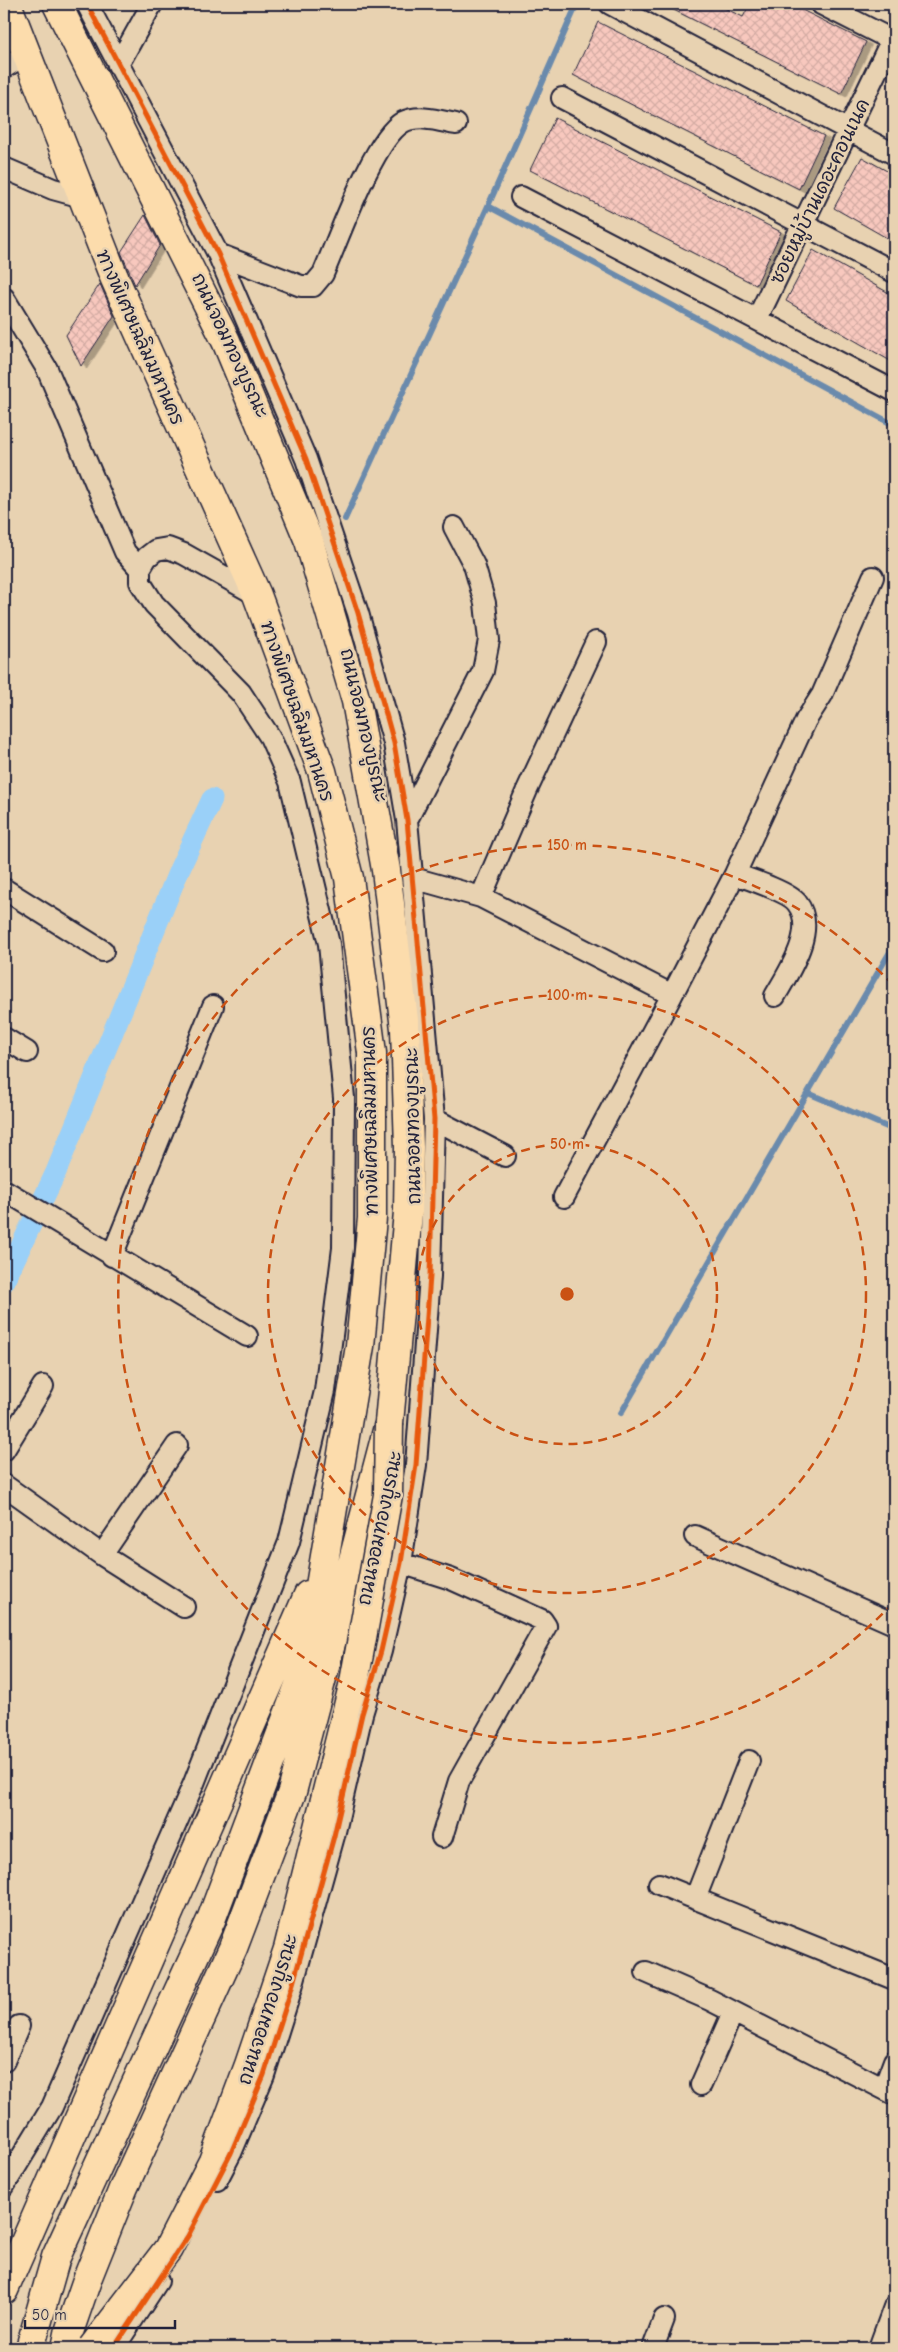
<svg xmlns="http://www.w3.org/2000/svg" width="898" height="2352" font-family="'Comic Neue','Playpen Sans Thai',sans-serif">
<style>
.lines{fill:none;stroke-linecap:round;stroke-linejoin:round}
.stream{stroke:#6a8aac;stroke-width:6}
.canal{stroke:#9ad0f8;stroke-width:21}
.building{fill:url(#building-cross-hatch);stroke:#22223b;filter:url(#shadow)}
.minor-casing{stroke:#22223b;stroke-width:24}
.highway-casing{stroke:#22223b;stroke-width:31}
.minor{stroke:#e8d2b1;stroke-width:20}
.highway{stroke:#fcdcac;stroke-width:28}
.highway-bridge-casing{stroke:#22223b;stroke-width:31;stroke-linecap:butt}
.highway-bridge{stroke:#fcdcac;stroke-width:28}
.cycleway-casing{stroke:#e8d2b1;stroke-width:8}
.cycleway{stroke:#e8590c;stroke-width:5}
.ring{fill:none;stroke:#ca5113;stroke-width:2.5;stroke-dasharray:9 6}
.labels{text-anchor:middle;stroke-width:5;stroke-linejoin:round;paint-order:stroke}
.street-label{font-size:19px;fill:#22223b;stroke:#e8d2b1}
.centre{fill:#ca5113;stroke:#e8d2b1;stroke-width:2.5}
.ring-label{font-size:15px;text-anchor:middle;font-weight:bold;fill:#ca5113;stroke:#e8d2b1;stroke-width:5;stroke-linejoin:round;paint-order:stroke}
</style>
<defs>
<pattern id="building-cross-hatch" width="8" height="8" patternUnits="userSpaceOnUse" patternTransform="scale(1.25)"><rect width="8" height="8" fill="#f8c8be"/><path d="M0 0l8 8M0 8l8-8" fill="none" stroke="#d4aca4"/></pattern>
<filter id="shadow"><feDropShadow dx="5.5" dy="3" stdDeviation="0" flood-color="#0004"/></filter>
</defs>
<rect width="100%" height="100%" fill="#e8d2b1"/>
<filter id="ink" filterUnits="userSpaceOnUse"><feTurbulence type="fractalNoise" baseFrequency=".02" numOctaves="2"/><feDisplacementMap in="SourceGraphic" scale="10" xChannelSelector="R" yChannelSelector="G"/><feConvolveMatrix kernelMatrix="1 2 1 2 8 2 1 2 1" color-interpolation-filters="sRGB"/></filter>
<g filter="url(#ink)">
<g class="lines">
<path class="stream" d="M488,206L894,425
M345,519L488,206L577,4
M808,1093L894,1130
M621,1413L894,945"/>
<path class="canal" d="M4,1282L56,1172L179,870L212,799"/>
</g>
<path class="building" d="M662,4H716L743,17L750,4H790L866,42L841,94Z
M598,22L824,136L799,189L573,75Z
M555,118L781,232L756,285L530,170Z
M862,157L894,175V242L834,208Z
M145,215L160,245L135,285L121,252Z
M813,250L894,296V363L786,301Z
M100,284L114,316L81,366L66,335Z"/>
<g class="lines">
<defs>
<path id="minor" d="M87,4L218,254L306,459L358,613L394,743L407,820L434,1119L430,1276L416,1465L401,1563L381,1651L362,1714L334,1836L292,1987L264,2075L231,2153L217,2180
M610,4L894,154
M821,4L894,41
M118,65L152,4
M4,68L26,54
M562,98L894,272
M4,168L53,189L82,197
M521,197L894,391
M218,254L301,286H313L323,274C338,240 373,139 403,122C419,114 440,121 456,124
M4,298L47,369L125,552L140,569
M757,319L894,35
M407,820L483,671L489,640L485,603L474,565L454,527
M735,874C749,879 789,892 797,903C818,930 788,973 775,996
M413,878L481,897L672,995L735,874L806,720L822,695L873,577
M4,889L103,951
M481,897L527,790L596,642
M4,1038L27,1052
M434,1119L505,1156
M4,1190L247,1336
M564,1197L672,995
M112,1256L213,1006
M4,1450L43,1386
M4,1485L102,1555L184,1607
M695,1536L894,1624
M102,1555L177,1445
M401,1563L451,1579L542,1620L546,1626L459,1781L442,1837
M659,1884L894,1979
M695,1899L749,1761
M646,1972L710,2000L894,2094
M4,2061L19,2026
M701,2085L733,2012
M884,2088L894,2061
M4,2186L52,2107L194,1783L289,1542L325,1391L343,1248L344,1098L329,944L290,782L270,737L241,693L154,604L140,582V569L147,557L156,550L168,548L184,554L257,595
M114,2348L158,2281
M653,2348L664,2319
M879,2348L894,2307"/>
<path id="highway" d="M7,4L114,277L257,595L322,771L349,878L372,1053V1218L360,1346L307,1664L211,1920L56,2257L30,2348
M57,4L226,341L309,541L356,701L386,870L405,1029L409,1147L408,1212L389,1423L292,1792L233,1948L123,2189L89,2274L70,2329L66,2348
M4,2290L308,1595"/>
</defs>
<use href="#minor" class="minor-casing"/>
<use href="#highway" class="highway-casing"/>
<use href="#minor" class="minor"/>
<use href="#highway" class="highway"/>
<defs>
<path id="highway-bridge" d="M92,2348L168,2249L213,2161L249,2065L288,1949L354,1682L388,1495L389,1423"/>
</defs>
<use href="#highway-bridge" class="highway-bridge-casing"/>
<use href="#highway-bridge" class="highway-bridge"/>
<defs>
<path id="cycleway" d="M87,4L218,254L306,459L358,613L394,743L407,820L434,1119L430,1276L416,1465L401,1563L381,1651L362,1714L334,1836L292,1987L264,2075L231,2153L188,2236L114,2348"/>
</defs>
<use href="#cycleway" class="cycleway-casing"/>
<use href="#cycleway" class="cycleway"/>
</g>
</g>
<g class="ring">
<circle cx="567" cy="1294" r="150"/>
<circle cx="567" cy="1294" r="299"/>
<path d="M893 1603A449 449 0 1 1 893 985"/>
</g>
<g class="labels">
<g class="street-label">
<text transform="translate(819 191) rotate(-64)" y="7">ซอยหมู่บ้านเดอะคอนเนค</text>
<text transform="translate(141 337) rotate(66)" y="7">ทางพิเศษเฉลิมมหานคร</text>
<text transform="translate(231 345) rotate(65)" y="7">ถนนจอมทองบูรณะ</text>
<text transform="translate(298 711) rotate(71)" y="7">ทางพิเศษเฉลิมมหานคร</text>
<text transform="translate(365 725) rotate(77)" y="7">ถนนจอมทองบูรณะ</text>
<text transform="translate(369 1121) rotate(-91)" y="7">ทางพิเศษเฉลิมมหานคร</text>
<text transform="translate(412 1126) rotate(-91)" y="7">ถนนจอมทองบูรณะ</text>
<text transform="translate(379 1528) rotate(-78)" y="7">ถนนจอมทองบูรณะ</text>
<text transform="translate(267 2009) rotate(-72)" y="7">ถนนจอมทองบูรณะ</text>
</g>
</g>
<circle cx="567" cy="1294" r="8" class="centre"/>
<g class="ring-label">
<text x="567" y="850">150 m</text>
<text x="567" y="1000">100 m</text>
<text x="567" y="1149">50 m</text>
</g>
<rect width="898" height="2352" fill="none" stroke="#e8d2b1" stroke-width="20"/>
<rect x="10" y="10" width="878" height="2332" fill="none" stroke="#22223b" stroke-width="2" filter="url(#ink)"/>
<path d="M25 2320v8h150v-8" fill="none" stroke="#22223b" stroke-width="2.5"/>
<text x="32" y="2320" font-size="15" fill="#22223b" stroke="#e8d2b1" stroke-width="4" paint-order="stroke">50 m</text>
</svg>
